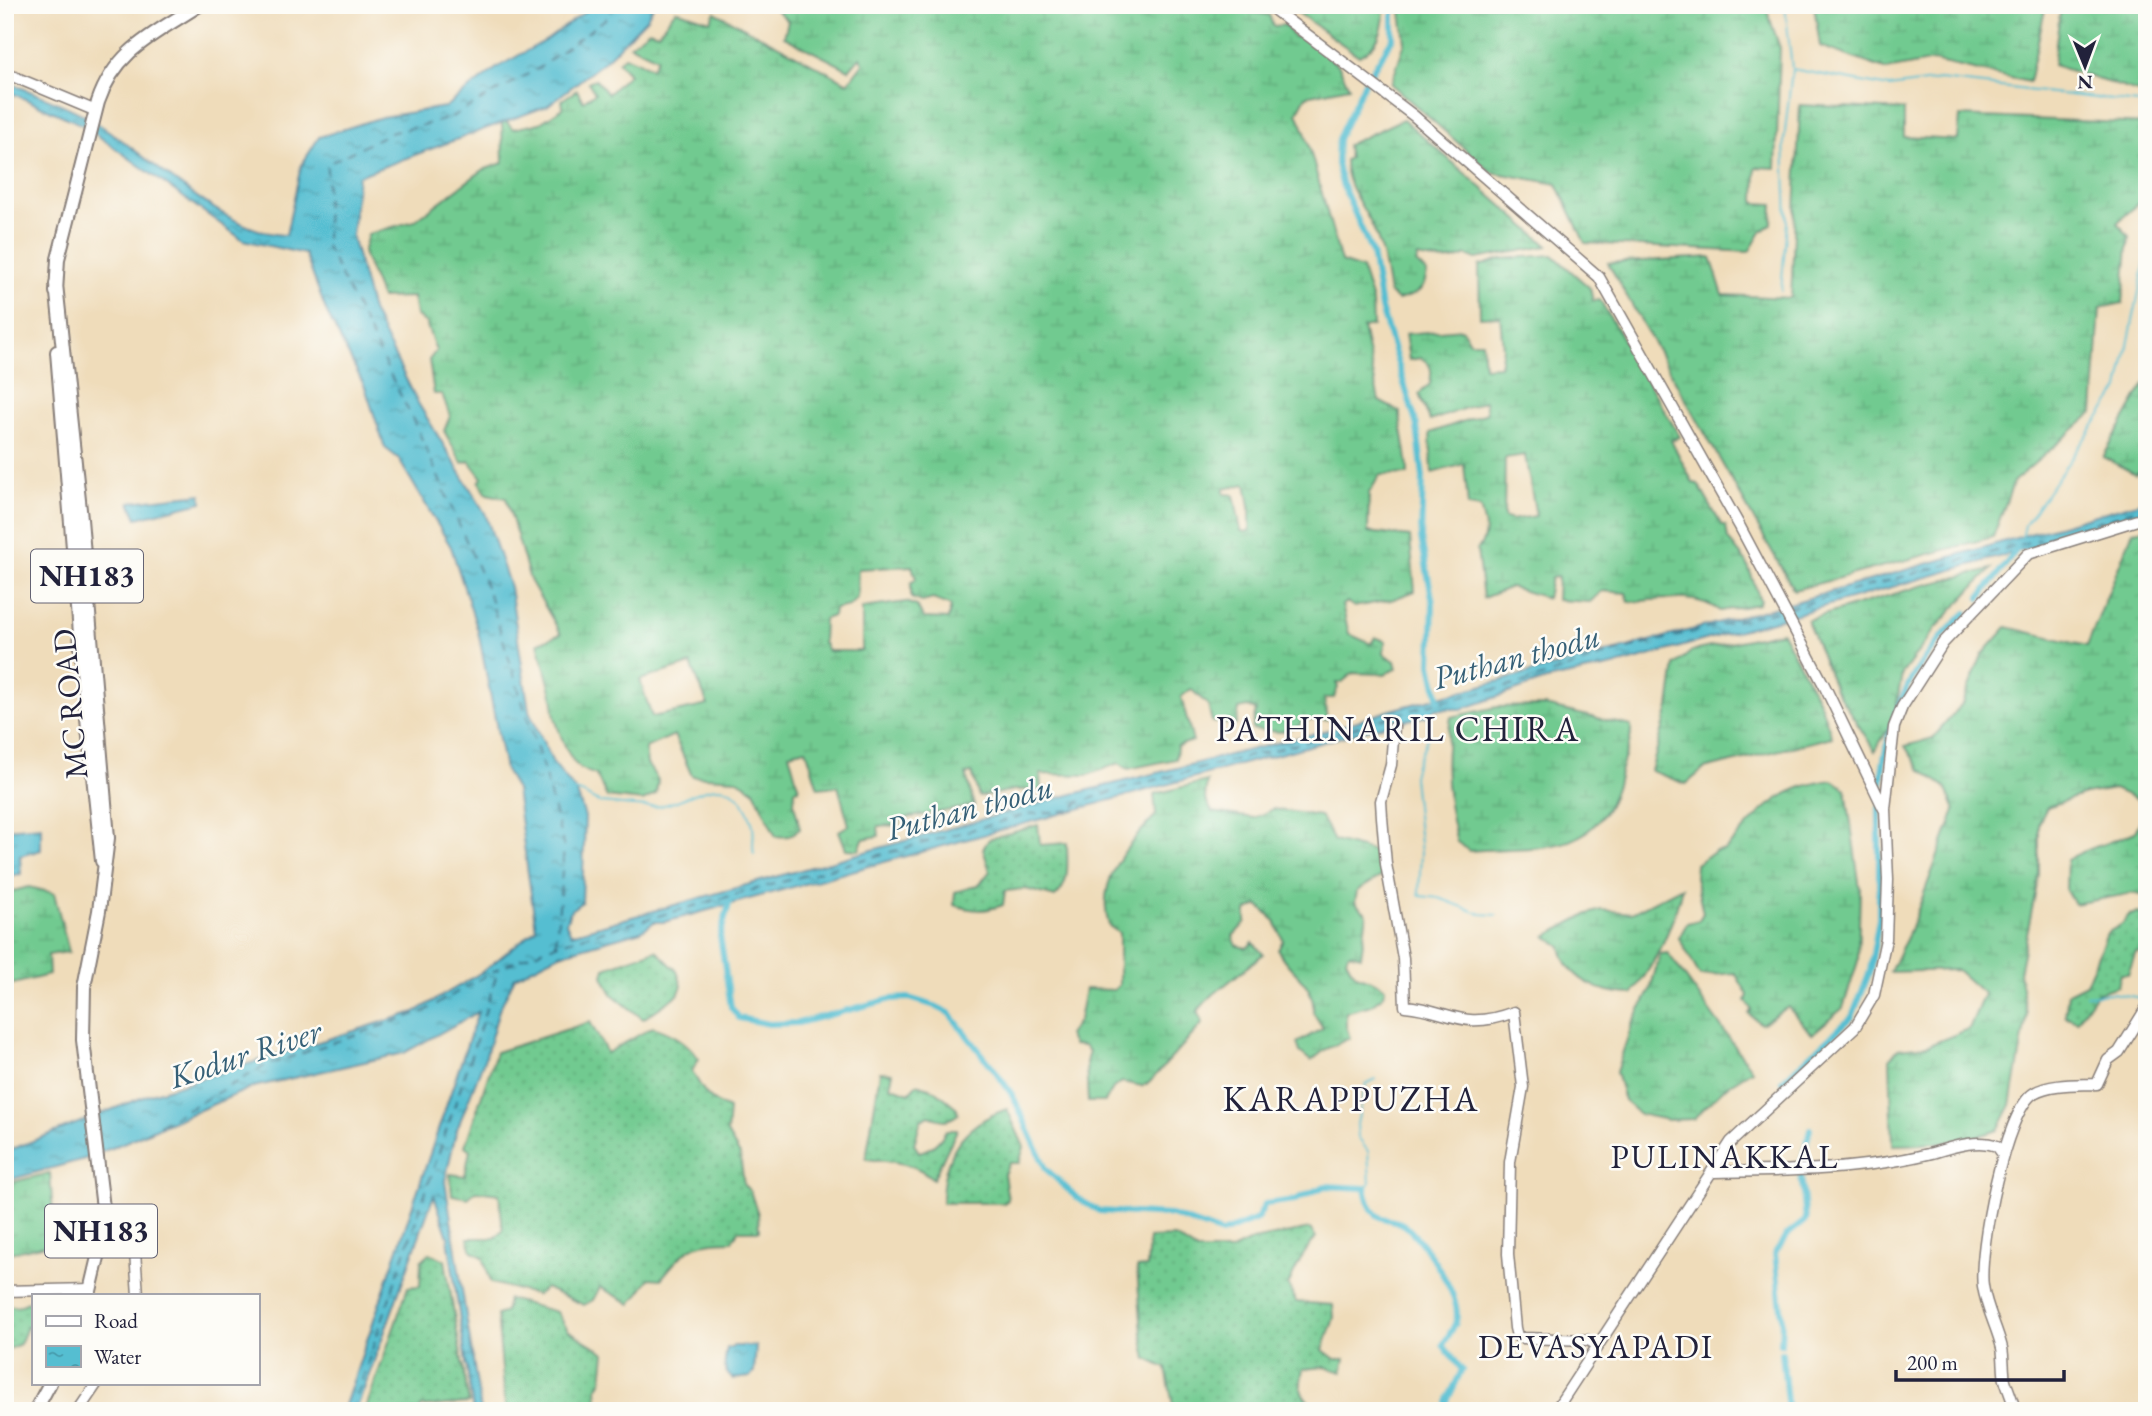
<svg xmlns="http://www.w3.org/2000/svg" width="2152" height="1416" font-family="'EB Garamond',serif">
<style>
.grass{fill:url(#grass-dots);stroke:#4a7666;stroke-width:2}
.wetland{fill:url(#wetland-marsh);stroke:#4a7666;stroke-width:2;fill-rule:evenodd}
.water{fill:url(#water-ripples);stroke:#3c7086;stroke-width:2}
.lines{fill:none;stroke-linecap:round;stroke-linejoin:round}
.stream{stroke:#55bed1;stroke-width:2}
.canal{stroke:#55bed1;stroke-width:6}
.ferry{stroke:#366077;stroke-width:2;stroke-dasharray:9 7;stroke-linecap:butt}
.secondary-casing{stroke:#887f7a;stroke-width:13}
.highway-casing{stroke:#887f7a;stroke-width:16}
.secondary{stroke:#fff;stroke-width:10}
.highway{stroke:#fff;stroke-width:12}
.labels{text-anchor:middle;stroke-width:5;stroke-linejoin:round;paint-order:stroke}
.shield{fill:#fdfcf7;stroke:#646373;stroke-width:2}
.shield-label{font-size:30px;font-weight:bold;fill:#22223b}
.street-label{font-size:32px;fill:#22223b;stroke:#fdfcf7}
.water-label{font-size:33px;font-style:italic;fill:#366077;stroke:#fdfcf7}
.neighbourhood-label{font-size:33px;letter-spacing:2px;fill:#22223b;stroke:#fdfcf7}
.quarter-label{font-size:35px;letter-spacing:2px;fill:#22223b;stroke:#fdfcf7}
</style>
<defs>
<pattern id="grass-dots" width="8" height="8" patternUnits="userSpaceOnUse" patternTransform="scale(1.75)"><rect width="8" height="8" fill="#71ca90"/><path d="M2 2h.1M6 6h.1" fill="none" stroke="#62ad7d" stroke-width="1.8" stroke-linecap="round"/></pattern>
<pattern id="wetland-marsh" width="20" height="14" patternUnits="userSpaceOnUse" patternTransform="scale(1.75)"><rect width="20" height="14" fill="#71ca90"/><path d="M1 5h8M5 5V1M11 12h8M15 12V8" fill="none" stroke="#62ad7d"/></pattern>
<pattern id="water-ripples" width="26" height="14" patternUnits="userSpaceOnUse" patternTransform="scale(1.75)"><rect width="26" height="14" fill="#55bed1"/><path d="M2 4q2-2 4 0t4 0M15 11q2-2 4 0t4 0" fill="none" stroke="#469aab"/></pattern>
</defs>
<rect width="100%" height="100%" fill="#fdfcf7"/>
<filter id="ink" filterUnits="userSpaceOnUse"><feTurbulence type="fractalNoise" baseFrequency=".0143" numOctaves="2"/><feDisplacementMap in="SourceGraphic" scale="14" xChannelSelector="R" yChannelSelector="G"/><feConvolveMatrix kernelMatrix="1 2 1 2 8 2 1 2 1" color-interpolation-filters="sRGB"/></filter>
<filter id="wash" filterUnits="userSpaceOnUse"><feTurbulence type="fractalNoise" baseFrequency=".00686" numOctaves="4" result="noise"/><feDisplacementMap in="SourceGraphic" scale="28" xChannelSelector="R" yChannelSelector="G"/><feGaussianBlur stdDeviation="1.57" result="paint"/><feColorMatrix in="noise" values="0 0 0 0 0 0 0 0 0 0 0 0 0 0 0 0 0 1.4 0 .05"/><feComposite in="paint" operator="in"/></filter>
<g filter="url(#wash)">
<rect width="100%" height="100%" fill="#efdcba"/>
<path class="grass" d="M1038,825L1040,845L1067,843C1067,863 1071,883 1055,897L1026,889L1005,891L1003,905C984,912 973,911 954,905L955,892L979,885L990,871L983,849L989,839Z
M2139,913L2147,922V954L2136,952L2128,974H2121L2118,986L2096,993L2077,1021L2065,1016L2068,993L2086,984L2107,933L2122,924L2129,915Z
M656,950L677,971L682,986L678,995L643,1019L612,994L603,976L605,968Z
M590,1022L607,1053L653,1027C673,1034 687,1041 699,1059L692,1071C703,1091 707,1100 729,1109L727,1133L740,1155L744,1185L750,1191L758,1214L759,1231H738L732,1241C693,1241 686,1248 661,1279L650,1278L631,1304L600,1287L593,1300L584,1305L545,1288L537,1295L491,1283L483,1257L472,1251L468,1238H495L503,1230L499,1194L476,1191L468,1198L452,1195L450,1174L465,1176L470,1150L465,1146L496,1052Z
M880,1072L893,1073L890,1086L909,1093L917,1084L935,1090L957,1108L958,1114C948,1123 940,1120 929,1116L921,1120L914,1144L919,1152C932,1149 940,1142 946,1130H957L933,1179C914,1161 891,1162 866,1159Z
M1007,1109L1024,1147L1019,1163H1009L1004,1174L1008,1200L1004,1203H942C942,1155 961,1125 1007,1109Z
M1310,1229L1316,1237L1302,1257L1288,1285L1296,1302L1333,1305L1334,1318L1323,1350L1335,1359H1345L1342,1372L1325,1367L1303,1369C1297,1399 1304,1391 1316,1411H1174L1166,1368L1147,1359L1142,1334L1137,1268L1147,1267L1149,1238L1175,1237L1197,1251H1230L1253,1240Z
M430,1253L445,1260L469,1403L421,1407L420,1411H365L408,1287L420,1286L421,1261Z
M508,1299L557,1312L568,1330L605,1353L602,1380L597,1389L599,1411H506L497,1315L505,1312Z
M33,1300L32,1328L27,1327L20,1344L5,1351V1304L17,1307Z"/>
<path class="wetland" d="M771,5H1250L1253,12L1269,15L1273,26L1285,25L1294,37L1303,36L1339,66L1349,87L1306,96L1297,113L1305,132L1341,262L1362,269L1372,301L1373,326L1363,328L1379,401L1400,412C1401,434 1408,452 1408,474L1380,475L1369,493L1368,532L1410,537L1415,591L1391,600L1354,607L1347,602L1342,605L1349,634L1371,644L1375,637L1385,641L1384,654L1395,661L1397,669L1384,674L1353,673L1341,683H1336L1338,687L1334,698H1324L1327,720H1303L1299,726L1280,732L1252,729L1256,710L1248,707L1239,709L1236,725L1212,722L1208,705L1191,689L1181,697L1193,741L1177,746L1176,759L1128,769L1119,763L1088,775L1040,774L1041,790H1014L979,797L972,773L966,774L974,806L900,819V825L878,826L879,836L863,839L859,850L846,849L839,831L849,825L838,786L818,788L806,749L789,753L799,789L795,790L794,803L800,829L789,836L776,837L754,790L736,779L692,776L674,735L645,748L647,764L658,780L656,794L643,801L607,797L596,775C591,773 585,771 580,768C568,760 551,715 554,702L538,643L561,634L530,580L506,498L487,494L479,482L482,478L469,461L462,463L444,431L450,416L442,394H434L429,360L436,351L426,323L416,315L413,297L381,298L363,253L368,234L414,221L483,170L503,163L502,122H507L513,129L540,123L563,108L562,100L577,90L583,101L595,93L588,82L595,79L608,94L629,74L618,62L625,56L652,68L657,58L630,45L649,30L658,33L676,10L710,21L715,12L848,83L863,63L860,57L849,70L784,37L788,21ZM1246,484L1250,506V530L1246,532L1241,531L1234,495L1224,494V488ZM912,566L916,579L911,583V598L922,602L933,599L951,606L948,619L923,618L917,606L906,602L862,608V651H828L823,642L824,619L833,616L834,609L849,606L857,598L858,569ZM691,664L708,705L652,717L640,680Z
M1287,5H1384C1385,26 1379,46 1359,56Z
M1400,5H1765L1780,48L1776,168L1756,167L1755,203L1773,204L1772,223L1761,232L1749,252L1585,243L1557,184L1491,172L1391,84L1405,42Z
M1814,5H2046L2029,82L1933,61L1887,70L1820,46Z
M2061,5H2147V95L2053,65Z
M1800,105L1904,110V137L1958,140L1960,116L2147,124V195L2117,223L2129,236L2123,303L2100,308L2093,413L2014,481L1993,537L1794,590L1608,263L1711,257L1723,295L1791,298Z
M1403,119L1548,246L1476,259L1467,255C1451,263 1435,261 1418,257L1416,263L1427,273C1424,292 1416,295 1398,300L1389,293C1385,272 1383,250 1374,230C1364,205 1345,189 1345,160L1349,158L1347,145Z
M1553,255L1590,288L1593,301L1600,300L1680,437L1671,440L1693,483L1698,484L1722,526H1726L1728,539L1747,563L1760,600L1758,604L1720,611C1695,592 1660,600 1629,602L1626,593L1602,591L1590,602L1557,600L1558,577L1551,578L1547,598L1511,587L1483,598L1477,550C1489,537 1485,523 1480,508L1468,506L1464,464L1432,473L1430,433L1487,413L1485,401L1430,421L1419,394L1430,384C1432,371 1433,365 1421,358L1409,360L1405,334L1462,329L1470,342H1482L1484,367L1500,366L1503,348L1500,316L1480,317L1479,266L1501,259ZM1525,455L1536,516L1511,520L1504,517L1505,458Z
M2147,380V468L2135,474L2103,457Z
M2147,529V804L2114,789L2085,794L2047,807L2039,823V875L2019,973L2027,1014L2011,1105L1998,1130C1964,1142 1928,1145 1893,1145L1890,1059L1898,1049L1927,1046L1969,1029L1984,994L1957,970L1890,972L1911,928L1955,810L1945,787L1920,769L1905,746L1933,738L1962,704L1982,655L2007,627L2087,646L2133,531Z
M1991,569L1936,628L1902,674L1894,718L1875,751L1835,689L1807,620L1921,586Z
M1782,632L1820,703L1832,737L1704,769L1686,784L1651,771L1669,707L1675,665L1692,651Z
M1545,706L1631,726C1632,745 1624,755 1620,773C1601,860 1541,845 1469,851L1457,842C1446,801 1443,758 1451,717L1497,707Z
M1833,780L1846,789L1860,889L1858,961L1843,1008L1812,1034L1788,1007L1761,1024L1749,1014L1752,1009L1746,1001L1748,995L1735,973L1700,976L1679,938L1687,923L1699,920L1703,913L1695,877L1696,864L1715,851L1725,850C1762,811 1777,787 1833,780Z
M1207,781L1205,798L1212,812L1254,818L1273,809L1320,816L1334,841L1380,853L1385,874L1357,891L1355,903L1367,914L1361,956L1350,953L1346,959C1357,985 1367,973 1385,988L1383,996L1371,1005L1346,1012V1026L1350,1038L1326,1049L1311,1061L1300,1052L1297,1043L1323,1028L1313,1012C1316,981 1288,973 1278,950L1283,940L1275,921L1258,905L1246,911V922L1233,936L1237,946L1247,948L1253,942L1263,954L1209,998L1197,1012L1203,1023L1149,1083L1142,1086L1122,1082L1113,1088L1105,1102H1088L1086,1063L1089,1051L1084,1046L1073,1045L1068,1035L1079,1020L1085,989L1114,990L1119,985V933L1109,926C1095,881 1127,845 1156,815L1154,794Z
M2147,807V895L2134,893L2074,904L2066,890L2067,860C2089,846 2112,843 2135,832Z
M29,887L54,893L69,952L48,955L49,975L5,986V893Z
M1682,887C1674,925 1655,964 1632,994C1601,994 1566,979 1561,946L1546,936L1585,915L1601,910L1632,913Z
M1668,953L1752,1070L1727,1086L1693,1119L1668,1120L1639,1114L1624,1101L1616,1072L1632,1025L1650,990L1660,954Z
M50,1173L55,1243L5,1254V1184Z"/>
<path class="water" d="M594,5H654L647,18L605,61L547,106L358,176L352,236L372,311L418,403L485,513L510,587L529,711L552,761L577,793L585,817L582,902L571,910L566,923L571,934L1069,795L1333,729L1391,710L1792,603L2147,500V515L1613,666L1546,680L1462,709H1434L1431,715L1389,724L665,922H654L641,931L560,954L515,977L499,1010L486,1055L456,1132L445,1181L481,1411H473L448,1237L434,1195L356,1411H343L478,1012L404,1053L253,1087L88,1158L5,1181V1152L151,1094L415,1012L482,972L536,929L516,790L505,770L478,631L451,547L398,458L385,448L365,387L327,313L305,254L243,240L83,125L5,90V81C33,93 63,103 89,118C144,150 223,234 286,235L301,166L319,137L382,117L445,107L498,67L548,39Z
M201,494L202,502L137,518L130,502Z
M41,826V850L20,856L21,874L5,877V829Z
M734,1346H756L754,1372L750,1377L733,1379C721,1370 725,1361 727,1348Z"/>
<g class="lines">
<path class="stream" d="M5,44L8,69
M1792,69L1889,87L1940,80L2147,104
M1781,291L1787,222L1784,141L1792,69L1785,5
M2022,539L2025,525L2119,389L2147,253
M1429,716C1431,747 1416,752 1413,777L1421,853L1419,891L1420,896L1439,898L1481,914L1497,915
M573,791C585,791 591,801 602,803C618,805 633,806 649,807C688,808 730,755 752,822C756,833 751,843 754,854
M2086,995L2112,993L2147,999
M1365,1188L1370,1183L1368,1151L1358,1138L1357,1124L1366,1084L1376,1079"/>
<path class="canal" d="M1371,73L1393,38V5
M1365,82L1338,139L1337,164L1342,184L1372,253L1381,308L1417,426L1423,478L1421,538L1433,603L1431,664L1439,701
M1980,598L2018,548
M1880,793C1885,721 1910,662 1966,613
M731,897L720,936L731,1007L739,1018L769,1024L798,1023L891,999L909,998L935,1006L949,1013L994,1069L1013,1096L1046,1169L1077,1198L1099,1211L1171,1215L1222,1233L1257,1219L1265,1204L1295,1200L1325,1186L1365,1188C1373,1232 1392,1212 1408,1228C1425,1245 1463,1297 1456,1321C1453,1330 1447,1337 1443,1345L1462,1370L1447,1401V1411
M1782,1081L1852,1017L1870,971L1879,919V808
M1801,1166L1810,1129
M1781,1344L1782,1319L1775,1253L1787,1235L1806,1220L1801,1175
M1782,1353L1788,1411"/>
<path class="ferry" d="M1788,608L2037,540L2044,542L2047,537L2147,507
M556,943L564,848L543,768L488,591L417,428L326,246L327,164L390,133L448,119L539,68L608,17L616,5
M145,1133L265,1066L425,1011L499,968L556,944L1029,814L1072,810L1079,802L1136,785L1309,741L1438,702L1524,683L1608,654L1779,610
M352,1411C400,1263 453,1118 498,970"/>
</g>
</g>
<g filter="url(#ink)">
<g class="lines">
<defs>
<path id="secondary" d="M1268,5L1414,116L1599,277L1739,525L1824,685L1884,809
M5,73L96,111
M1394,727L1391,765L1381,801L1382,817L1386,864L1403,958L1405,1006C1451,1010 1461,1032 1514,1012L1523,1087L1510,1162L1508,1254L1515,1328L1517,1336L1523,1338L1588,1340L1597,1345
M1712,1172C1784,1171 1859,1171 1928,1154C1950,1148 1976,1138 1997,1146L2002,1153
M102,1220L133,1223L138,1295
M5,1291L91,1289
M78,1411L97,1383
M1555,1411L1731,1142L1855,1027L1874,995L1886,939L1888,880L1885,809L1894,727L1902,707L1943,643L2028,554L2147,517
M2015,1411C2013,1400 2008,1390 2005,1380C2003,1370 2004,1358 2002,1348C1997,1327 1986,1308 1983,1286C1978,1253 2005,1110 2034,1093C2051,1083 2078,1085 2097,1084L2108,1060L2119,1052L2147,1007"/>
<path id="highway" d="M56,284L81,519L108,838L99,911L84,987L83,1040L103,1208L98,1257L89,1295
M56,292L58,259L98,102C116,49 155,34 199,5
M57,352L87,719L102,861
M35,1411L50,1383"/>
</defs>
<use href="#secondary" class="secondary-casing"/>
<use href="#highway" class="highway-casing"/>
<use href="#secondary" class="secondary"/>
<use href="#highway" class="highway"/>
</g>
</g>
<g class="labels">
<g class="shield">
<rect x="31" y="549.5" width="112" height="53" rx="5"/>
<rect x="45" y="1204.5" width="112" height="53" rx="5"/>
</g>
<g class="shield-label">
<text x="87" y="586">NH183</text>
<text x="101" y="1241">NH183</text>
</g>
<g class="street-label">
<text transform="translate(70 704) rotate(-95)" y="11">MC ROAD</text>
</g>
<g class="water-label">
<text transform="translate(1516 656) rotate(-15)" y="12">Puthan thodu</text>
<text transform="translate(969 807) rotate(-15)" y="12">Puthan thodu</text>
<text transform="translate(245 1053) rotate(-18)" y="12">Kodur River</text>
</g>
<g class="neighbourhood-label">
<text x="1725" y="1168">PULINAKKAL</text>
<text x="1596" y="1358">DEVASYAPADI</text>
</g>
<g class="quarter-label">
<text x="1398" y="741">PATHINARIL CHIRA</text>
<text x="1351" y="1111">KARAPPUZHA</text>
</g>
</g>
<rect width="2152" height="1416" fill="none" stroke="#fdfcf7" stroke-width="28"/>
<rect x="32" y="1294" width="228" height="91" fill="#fdfcf7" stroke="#a5a5ac" stroke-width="2"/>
<rect x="46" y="1316" width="35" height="10" fill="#ffffff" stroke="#a5a5ac" stroke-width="2"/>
<text x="94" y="1328" font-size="21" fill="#22223b">Road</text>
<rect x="46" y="1346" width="35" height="21" fill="url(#water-ripples)" stroke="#a5a5ac" stroke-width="2"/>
<text x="94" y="1364" font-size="21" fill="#22223b">Water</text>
<g transform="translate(2085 66) rotate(179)" stroke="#fdfcf7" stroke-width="5" paint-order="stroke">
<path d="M0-5L12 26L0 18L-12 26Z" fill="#22223b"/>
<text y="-10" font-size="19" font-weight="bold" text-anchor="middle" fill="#22223b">N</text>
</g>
<path d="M1896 1370v10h168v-10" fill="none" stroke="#22223b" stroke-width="3.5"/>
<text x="1907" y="1370" font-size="21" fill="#22223b" stroke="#fdfcf7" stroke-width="5" paint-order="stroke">200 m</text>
</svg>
